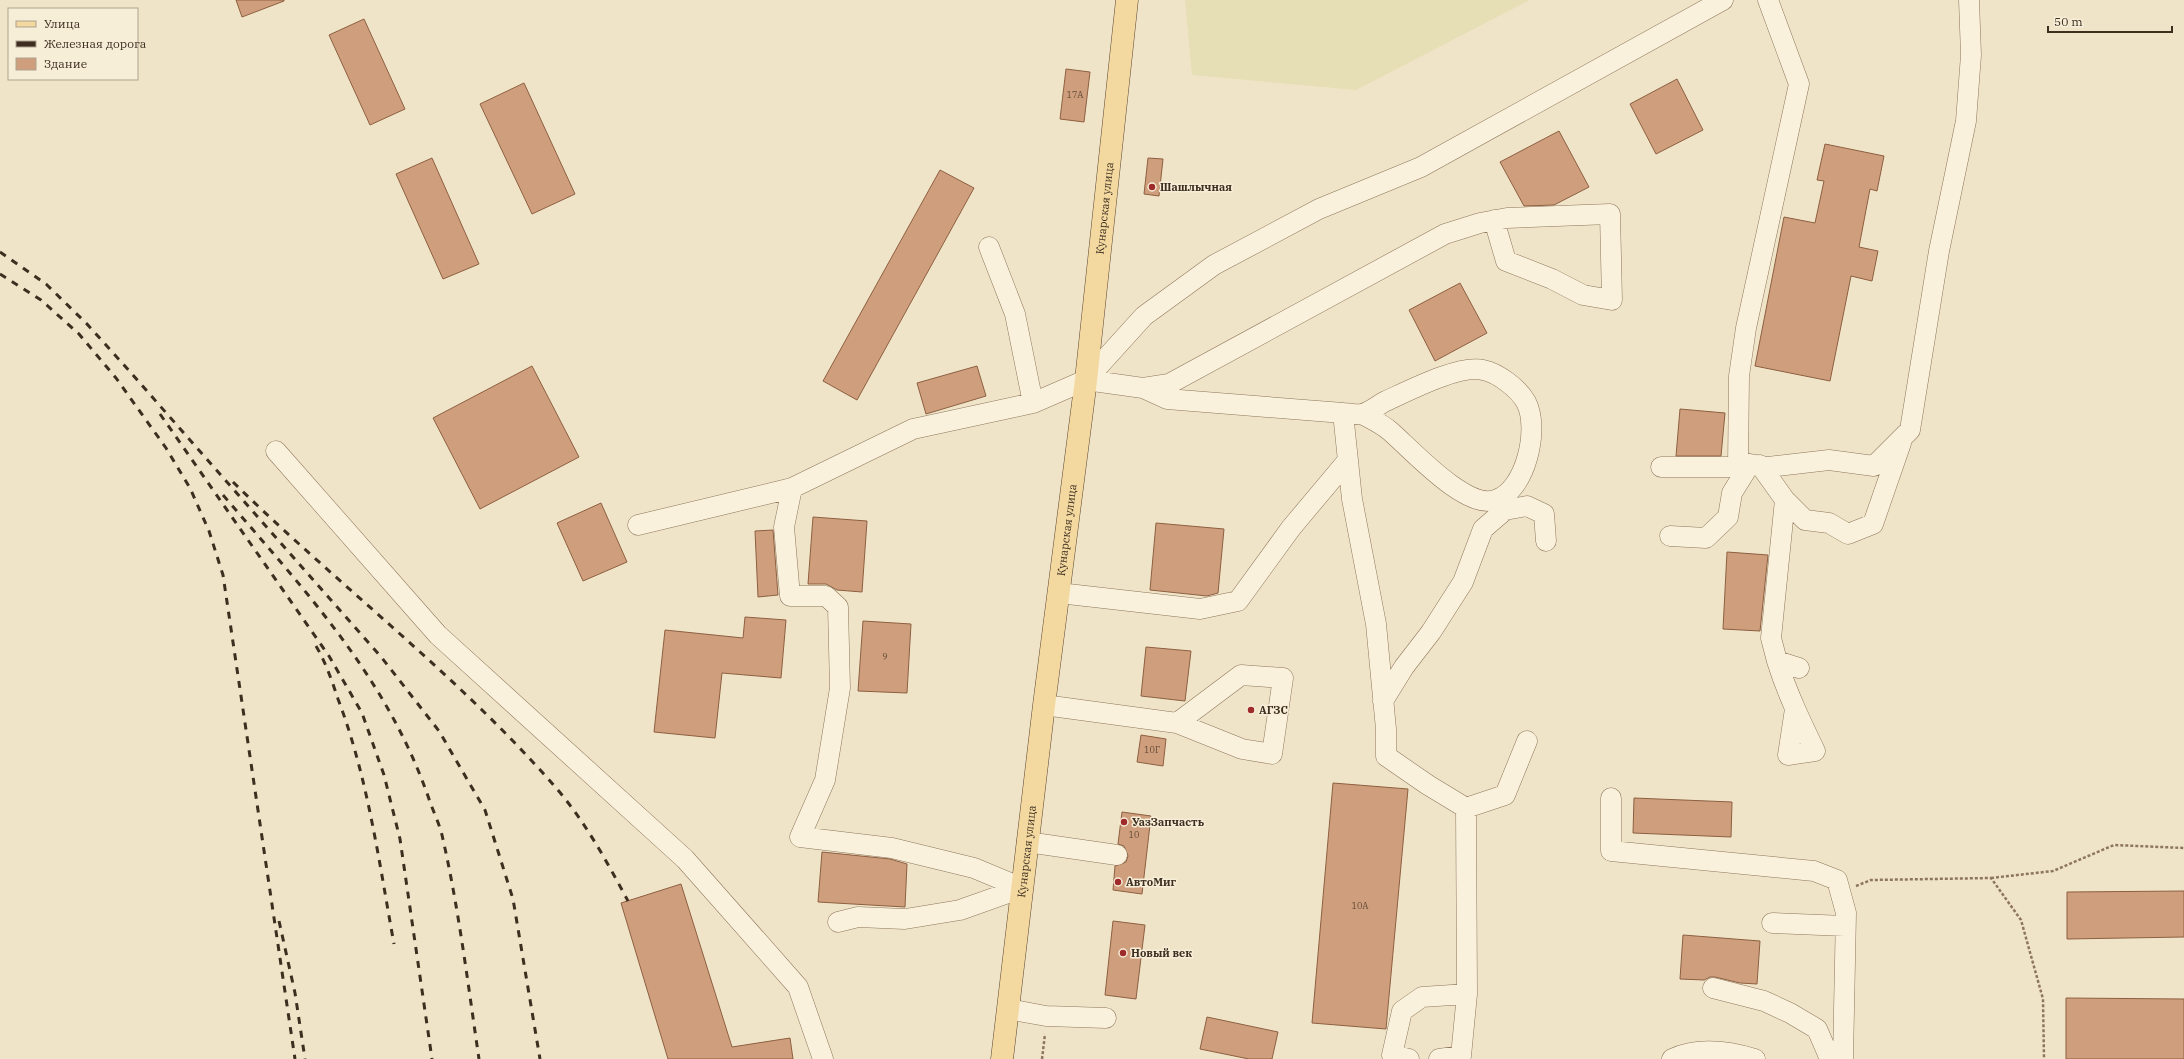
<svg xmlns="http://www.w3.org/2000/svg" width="2184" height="1059" font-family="'IBM Plex Serif',serif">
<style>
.farmland{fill:#e6deb5}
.building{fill:#cf9f7d;stroke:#8d5f41}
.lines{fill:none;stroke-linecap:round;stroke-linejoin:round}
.minor-casing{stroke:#8d765c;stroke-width:21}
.major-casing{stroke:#5b4430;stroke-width:23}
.path{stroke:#8d765c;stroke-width:2.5;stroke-dasharray:3 2;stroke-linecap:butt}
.minor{stroke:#faf1dc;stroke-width:20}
.major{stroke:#f3d9a0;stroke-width:22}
.rail{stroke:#3d2e20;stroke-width:3;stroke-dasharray:7 7;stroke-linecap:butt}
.poi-dot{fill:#9e2a2b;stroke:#f7eed8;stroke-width:1.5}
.labels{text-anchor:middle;stroke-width:3;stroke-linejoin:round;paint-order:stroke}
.number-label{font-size:9px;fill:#624a37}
.poi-label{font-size:11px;font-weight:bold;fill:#3d2e20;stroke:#f7eed8;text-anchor:start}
.street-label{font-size:11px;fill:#3d2e20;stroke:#f7eed8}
</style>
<rect width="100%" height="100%" fill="#f0e4c8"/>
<path class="farmland" d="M1185,0H1530L1356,90L1192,75Z"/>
<path class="building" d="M236,0H284V1L242,17Z
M364,19L405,109L370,125L329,35Z
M1066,69L1090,72L1084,122L1060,119Z
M1677,79L1703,130L1656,154L1630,104Z
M524,83L575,194L532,214L480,104Z
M1559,131L1589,187L1554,205L1524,206L1500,162Z
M1825,144L1884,156L1877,191L1870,189L1859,247L1878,251L1872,281L1851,276L1830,381L1755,366L1784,217L1815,223L1824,181L1817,180Z
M432,158L479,264L443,279L396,174Z
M1148,158L1163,159L1159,196L1144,194Z
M940,170L974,188L857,400L823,381Z
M1460,283L1487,333L1435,361L1409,310Z
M532,366L579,457L480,509L433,418Z
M977,366L986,396L926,414L917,383Z
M1680,409L1725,413L1721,456H1676Z
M601,503L627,562L583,581L557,523Z
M813,517L867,521L862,592L837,590L826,584H808Z
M1156,523L1224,529L1218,593L1207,596L1150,590Z
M773,530L778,595L758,597L755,531Z
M1727,552L1768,555L1760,631L1723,629Z
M745,617L786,620L781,678L722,673L715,738L654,732L665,630L743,638Z
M863,621L911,624L907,693L858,691Z
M1146,647L1191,651L1185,701L1141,696Z
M1141,735L1166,739L1163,766L1137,762Z
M1333,783L1408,789L1386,1029L1312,1023Z
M1634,798L1732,802L1731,837L1633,833Z
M1122,812L1151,816L1142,894L1113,890L1115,866L1126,862L1128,856L1124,846L1118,844Z
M822,852L890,859L907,864L905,907L818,902Z
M681,884L732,1047L790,1038L793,1059H668L621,903Z
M2184,891V937L2067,939V892Z
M1113,921L1145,925L1136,999L1105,995Z
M1683,935L1760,941L1757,984L1740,983L1715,977H1710L1704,980L1680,979Z
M2066,998L2184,999V1059H2066Z
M1207,1017L1278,1032L1272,1059H1249L1200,1049Z"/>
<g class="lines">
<defs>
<path id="minor" d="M989,247L1015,314L1033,403
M1086,380L1143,388L1169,384L1445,234L1480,223L1507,218L1610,214L1612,300L1583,295L1552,279L1506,261L1494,220
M1143,388L1167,399L1343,413L1352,499L1376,624L1386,729V756L1428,785L1466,808L1505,795L1527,741
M1343,413C1349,413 1356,415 1362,414C1370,412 1378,405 1386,401C1408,391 1460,364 1483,370C1498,373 1518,388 1526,402C1540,428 1526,491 1495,500C1466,510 1412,450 1390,431C1382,424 1371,419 1362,414
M276,451L438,635L685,859L798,987L823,1059
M1760,465L1785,500L1805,520L1829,523L1848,534L1873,524L1901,443
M1661,467H1738L1739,376L1746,328L1799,84L1768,0
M1738,467L1750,464L1768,467L1829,460L1874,466L1910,430L1939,251L1966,121L1971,55L1969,0
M792,488L784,527L790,596H826L838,607L840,688L825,780L800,837L892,848L974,868L1022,888L960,910L905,919L858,917L838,922
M1785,500L1771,638L1777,661L1799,668
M638,525L792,488L913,429L1033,403L1086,380L1144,316L1214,265L1319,209L1421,167L1723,0
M1670,536L1706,538L1728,517L1732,493L1750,464
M1059,593L1200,609L1238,601L1291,528L1348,460
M1777,661C1787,693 1801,722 1815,751L1788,755L1795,709
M1383,701L1404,667L1431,632L1463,582L1483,529L1505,510L1527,506L1544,514L1546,541
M1044,705L1177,723L1242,749L1272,754L1283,678L1241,675L1177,723
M1611,798V851L1814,871L1837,880L1846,913L1843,1059
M1027,842L1117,855
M1772,923L1845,926
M1713,988L1764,1001L1790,1013L1817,1029L1830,1059
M1008,1009L1046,1016L1106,1018
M1409,1059L1392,1055L1402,1011L1422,997L1467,994
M1439,1059L1461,1056L1467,994L1466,808
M1672,1059C1697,1047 1729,1051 1755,1059"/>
<g id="major">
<path id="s1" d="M1002,1059L1044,705L1086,380L1127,0"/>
</g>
</defs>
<use href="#minor" class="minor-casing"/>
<use href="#major" class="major-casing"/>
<path class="path" d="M1991,878L2053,871L2114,845L2184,848
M1856,886L1871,880L1991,878L2021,920L2043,999L2044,1059
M1042,1059L1045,1034"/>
<use href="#minor" class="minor"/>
<use href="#major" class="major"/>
<path class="rail" d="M0,252L46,284L87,324L124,365L382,658L439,731L485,810L513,899L540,1059
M0,274L41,300L79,334L116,378L166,448L190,488L209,531L223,575L295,1059
M160,414L329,656L362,713L384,775L400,839L432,1059
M233,482C339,586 460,677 557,789C586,823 607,862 628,901
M223,495C305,591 387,677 429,799C433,811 439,823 442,835C459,909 468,985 479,1059
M316,646C326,663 332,681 338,699C368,778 379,862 394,944
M279,921L295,993L305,1059"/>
</g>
<g class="poi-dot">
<circle cx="1152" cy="187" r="4"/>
<circle cx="1251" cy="710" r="4"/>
<circle cx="1124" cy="822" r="4"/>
<circle cx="1118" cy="882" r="4"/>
<circle cx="1123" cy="953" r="4"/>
</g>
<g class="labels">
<g class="number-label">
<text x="1075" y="98">17А</text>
<text x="885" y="660">9</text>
<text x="1152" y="753">10Г</text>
<text x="1134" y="838">10</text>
<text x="1360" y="909">10А</text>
</g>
<g class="poi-label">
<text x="1160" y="191">Шашлычная</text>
<text x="1259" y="714">АГЗС</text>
<text x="1132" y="826">УазЗапчасть</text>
<text x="1126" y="886">АвтоМиг</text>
<text x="1131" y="957">Новый век</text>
</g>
<g class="street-label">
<text dy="4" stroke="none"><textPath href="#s1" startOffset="857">Кунарская улица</textPath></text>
<text dy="4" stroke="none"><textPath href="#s1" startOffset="533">Кунарская улица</textPath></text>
<text dy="4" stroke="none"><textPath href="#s1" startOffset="209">Кунарская улица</textPath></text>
</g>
</g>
<rect x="8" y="8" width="130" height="72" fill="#f7eed8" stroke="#ada18e"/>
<rect x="16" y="21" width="20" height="6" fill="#f3d9a0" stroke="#ada18e"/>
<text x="44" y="28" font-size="12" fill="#3d2e20">Улица</text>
<rect x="16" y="41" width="20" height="6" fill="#3d2e20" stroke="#ada18e"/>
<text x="44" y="48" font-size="12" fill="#3d2e20">Железная дорога</text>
<rect x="16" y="58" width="20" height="12" fill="#cf9f7d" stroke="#ada18e"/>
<text x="44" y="68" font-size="12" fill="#3d2e20">Здание</text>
<path d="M2048 26v6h124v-6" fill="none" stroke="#3d2e20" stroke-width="2"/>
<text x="2054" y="26" font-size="12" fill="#3d2e20" stroke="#f7eed8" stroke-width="3" paint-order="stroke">50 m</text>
</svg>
